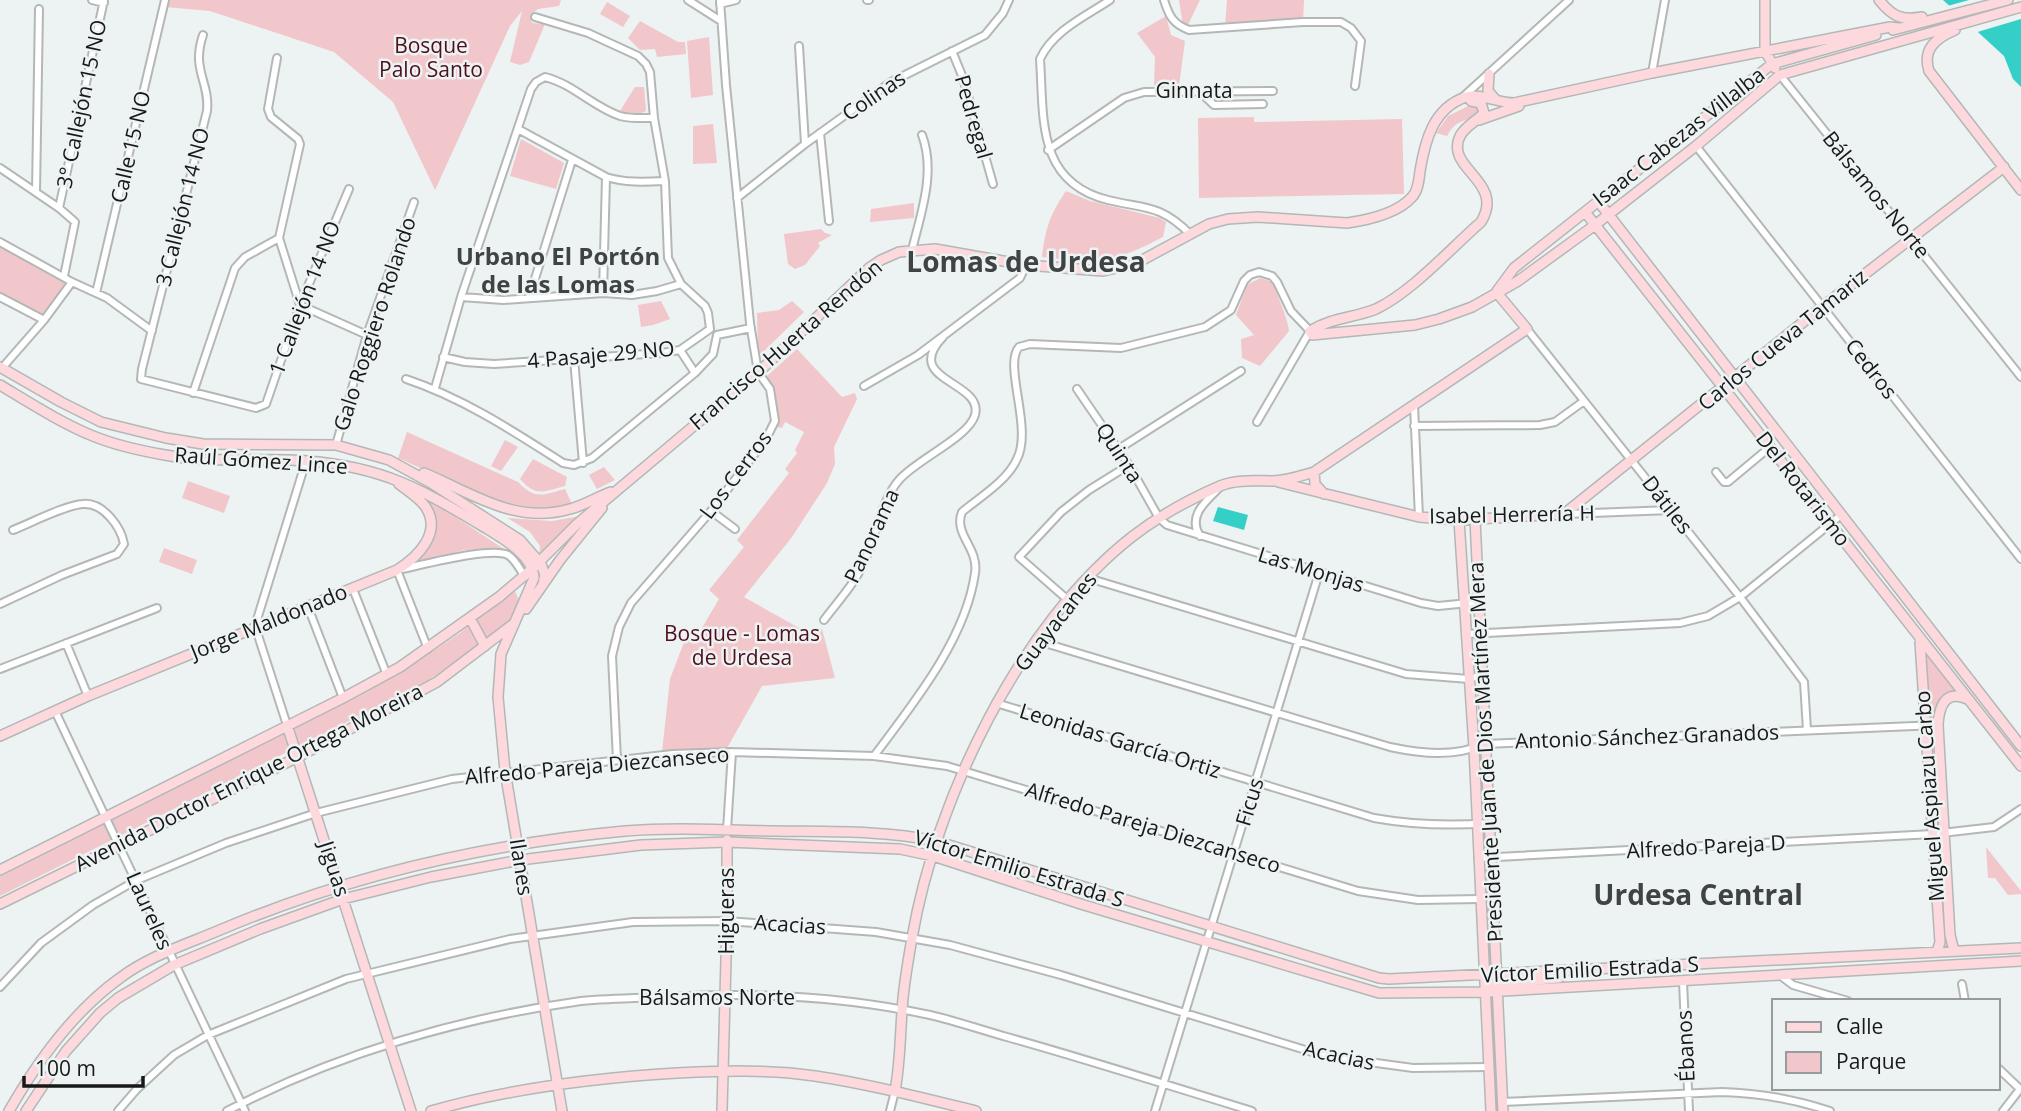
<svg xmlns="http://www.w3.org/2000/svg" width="2021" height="1111" font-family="'Open Sans',sans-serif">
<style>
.green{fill:#f1c7cb}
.water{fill:#34cfc7}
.pier{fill:#edf2f2}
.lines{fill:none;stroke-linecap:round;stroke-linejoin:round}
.street-casing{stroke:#b3b8b7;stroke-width:10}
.secondary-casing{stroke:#b3b8b7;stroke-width:12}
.street{stroke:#fff;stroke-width:6}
.secondary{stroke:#fdd9de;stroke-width:9}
.labels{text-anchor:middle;stroke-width:5;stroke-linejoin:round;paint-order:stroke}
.park-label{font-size:21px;fill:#4e0f1e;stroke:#edf2f2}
.street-label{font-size:21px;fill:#171919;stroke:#edf2f2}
.quarter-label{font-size:24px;font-weight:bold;fill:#3f4343;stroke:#edf2f2}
.district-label{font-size:28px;font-weight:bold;fill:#3f4343;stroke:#edf2f2}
</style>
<rect width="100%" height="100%" fill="#edf2f2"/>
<path class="green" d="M168,0H561L559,6L538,9L530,15L532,23L545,24L529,62L520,65L510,62L522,11L510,26L435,190L393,102L334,52L210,11L165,7Z
M1179,0H1200L1187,27L1183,26Z
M1227,0H1304L1303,21L1225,26Z
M607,2L630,16L623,27L600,14Z
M1166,16L1171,35L1185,41L1179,86L1154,85L1155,57L1137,33Z
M640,21L678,42H685L686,54L657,57L655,49L640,50L628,38Z
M709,37L713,95L691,98L687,41Z
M635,87H644L646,111C636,116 630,114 620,111Z
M1470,105L1479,106L1480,112C1468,123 1457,117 1447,136L1436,133L1448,116Z
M1254,117V122L1402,119L1404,194L1199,198L1198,118Z
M713,124L717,163L693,164V126Z
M521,139L564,163L556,189L510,176Z
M1066,191L1090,201L1160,218L1166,222L1163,237C1111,264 1100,263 1042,257C1045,230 1050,214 1066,191Z
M914,203V218L870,222L871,209Z
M821,229L825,233L832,235L818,243L820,246L805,265L795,269L788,264L784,234Z
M0,242L72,282L44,320L0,297Z
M1260,278L1273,282C1278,299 1287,315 1289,331L1260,366L1242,358L1241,339L1254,335L1236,315L1247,285Z
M661,301L670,319L653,325L641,327L638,305Z
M792,301L804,312L760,355L758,354L757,313L779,310Z
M797,349L842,397L855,393L857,399L834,447L835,464L827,483L792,537L744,597L808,633H815L818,628L822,629L835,678L762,686L726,750L662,752L670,679L686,637L696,638L719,599L709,590L744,547L737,540L789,473L785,469L797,453L795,450L804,432L785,422L782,428L777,427L778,418L767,376Z
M407,432L518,482C535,500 543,495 565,489L572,504C564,506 554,509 546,510C493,512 444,477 398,458Z
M505,440L518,447L501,471L491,466Z
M533,459L567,477L565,486C543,492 536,497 520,479Z
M604,467L615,480L597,489L589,475Z
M188,481L230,496L224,513L182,498Z
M413,489L504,549L464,550L413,564L427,548L434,533Z
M580,516L539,557L540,546L530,532L507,518L552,521Z
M164,548L197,560L192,574L159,562Z
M515,591L520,603L508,623L425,683L0,896V874L359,696L417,662L460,633L507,593Z
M1924,653L1928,654L1960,690C1942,694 1936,700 1935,720H1929Z
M1986,847L2021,891V894L2008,895L1995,878H1988Z"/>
<path class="water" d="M1943,0H2011L2021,9V87L2013,79L2004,56Z
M1218,507L1248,515L1244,530L1213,521Z"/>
<path class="pier" d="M1969,0H2016L2021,4V19L1974,33L1944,7Z"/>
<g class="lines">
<defs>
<path id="street" d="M92,0L104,3
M688,0L721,21
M867,0H869
M1110,0C1084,17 1053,31 1040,59C1044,118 1036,182 1108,200C1145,209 1160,204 1190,234
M1164,0C1169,16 1173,24 1189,30L1303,22H1341L1351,28L1361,41L1355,86
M720,4L736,0
M535,17L588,33L638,56L646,64L650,72L654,118L665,181L668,258L681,284L705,306L708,313L710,329
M203,35C191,70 210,82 207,111L142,369L141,379L256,408L266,404L300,305L349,189
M799,46L805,144
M952,51L963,78L993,184
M277,58L268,109L271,117L298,139L300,144L279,238L300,305L367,335
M1652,73L1665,0
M1780,75L2021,377
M1199,91L1214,105L1263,104
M1464,96L1569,0
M518,129L606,177C626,183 644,182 665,181
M820,133L829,221
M1696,146L2021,559
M1048,150L1124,98L1144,92L1273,91
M0,168L59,208L75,222L64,276
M36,192L39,9
M737,198L805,144L891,82L985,35L1003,13L1009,0
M59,208L104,0
M0,242L72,282L107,298L152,331
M912,250C921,213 936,172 922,135
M96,293L165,0
M603,293L606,177
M0,297L44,320
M461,297L503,300L603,293L632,295L657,291L681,284
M529,298L572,160
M1527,329L1740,597L1804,682L1807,730
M717,335L751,328
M443,357L465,362L494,364L662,353L680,350L710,329
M574,359L583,463
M2,368L44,320L72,282
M695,373L713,354L717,335
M406,379C463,398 513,431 563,463L574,465L592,458L695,373L680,350
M864,386L918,355L1020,278L1026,265
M435,388L461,297L531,89L536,82L545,77C573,84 593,107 620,116C631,119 643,118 654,118
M1077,389L1129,465L1159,518L1167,525L1421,603L1438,606L1479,602
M193,393L235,268L245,257L279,238
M1414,405L1419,517
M1414,426L1540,425L1555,422L1584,401
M336,445L367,335L414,202
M1117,450L1241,371
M1716,472L1724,482H1728L1770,447
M711,511L735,529
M1566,514L1671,510
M1200,536C1187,516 1206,501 1219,488
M1088,578L1406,674L1469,679L1482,675
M353,589L387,675
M1068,600L1019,557L1061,512L1089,490L1129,465
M0,604L62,575L117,554L124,544C121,527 103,502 83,504C65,505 31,523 13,530
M308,607L343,698
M824,620C839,600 857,581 866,558C877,533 881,501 899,480C916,460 969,437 975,415C984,381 901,381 943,337
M1467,634L1680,623L1708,616L1740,597L1841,515
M1038,641L1390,747C1423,754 1454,757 1485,744L1938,725
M66,643L88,696
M428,649L397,570C419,566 491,546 508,555C516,560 520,570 525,577
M0,669L157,608
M996,703L1374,818C1413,825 1450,826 1489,823
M55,711L245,1111
M287,725L255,626L306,461
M874,756C913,704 966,639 975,573C979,548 953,534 962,512C980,497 1007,481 1017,459C1033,428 1003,365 1019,347L1030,344L1121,348L1205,327L1231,310L1244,281L1250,275L1259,272L1272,276L1277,282L1291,311L1310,331L1257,422
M617,760L612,656L619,627L631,603L711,511L766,439L775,421L770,389L758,372L750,323L726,85L720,0
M727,830L732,752
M1478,858L1933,834L1994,827L2021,809
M1781,976L1793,985L1848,1001
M1683,982L1689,1111
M1962,984L1965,1001
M0,987L41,943L93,905L135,881L226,843L316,813L452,779L673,754L732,752L874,756L947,766L1358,891L1418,900L1481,899
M1998,1068L2020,1089
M1502,1102L1722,1092C1760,1093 1794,1099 1830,1111
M118,1111L137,1089L174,1055L208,1035L346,979L510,939L633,922L727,921L876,932L950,945L1061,975L1325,1056L1413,1068L1489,1067
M227,1111C336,1054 459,1018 581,1001C609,998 638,998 666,997C754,992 844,996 930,1015C956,1021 982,1030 1007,1037C1089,1060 1170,1086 1252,1111
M890,1111L895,1091
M1155,1111L1319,573
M2003,1111L2020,1089"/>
<path id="secondary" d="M1765,0V51L1775,68
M1879,0C1892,16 1901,21 1922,17
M1893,30L2008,0
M1955,30C1936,38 1922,49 1929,71L2021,190
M1489,74L1488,91L1495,99
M1471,101L1481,103L1484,113C1477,121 1465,126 1460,136C1444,169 1506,181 1481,222C1451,248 1412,292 1376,309C1354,318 1333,317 1310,331L1312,335L1415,325L1439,319L1472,307L1518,281L1595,225L1696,146L1780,75L2021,7
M1479,120L1519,106
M1598,201L2021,746
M1585,212L2021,766
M1497,291L1514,268L1772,64L1876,35
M0,367L61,402L101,422L166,438L203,444L336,445L389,460L431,483L520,540L541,564L545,575L543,584
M0,385C30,403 61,423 93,436C115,445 142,451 165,455C212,464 260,457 308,461C383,467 421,489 484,527C502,538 533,555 534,578L501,654L498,697L505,771L562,1111
M1314,472L1315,484L1324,494
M424,473C472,493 515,525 570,509C585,505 597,497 611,492
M1278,482L1419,517L1459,520L1564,514L1822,307L2004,167
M1475,519L1503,1111
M1459,520L1474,748L1491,1111
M526,609L560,560L602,508
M470,618L485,646
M1920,642L1940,942L1937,952
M287,725L411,1111
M0,736L88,696L397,570C418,557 443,532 425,506C418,497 408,491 399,484
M0,870L343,698L400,667L499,597L532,569L577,524L764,367L869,268L881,260L899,252L935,249L1026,265L1103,271L1135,264L1209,224L1228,219L1258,217L1347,223C1368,220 1397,214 1412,197C1418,191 1419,180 1420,171C1425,141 1433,108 1466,97C1481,93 1498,103 1514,103L1652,73L1890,27L1898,28
M0,904L298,757L437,682L512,625
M1954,951L1950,935L1938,725C1939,707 1945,689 1967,699
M1485,992L1490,984L1559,978
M895,1091C900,1064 900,1039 902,1012C903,987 908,962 912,938C936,799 1019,625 1133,536C1159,516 1190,499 1220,486C1236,479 1256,481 1272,481C1287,481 1300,476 1314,472L1527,329L1497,293
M9,1111C37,1062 74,1011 120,978C149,956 187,944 220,930C350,875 485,844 625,831C673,827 724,830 773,831C828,832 882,830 936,841L1379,978L1389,979L2021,948
M26,1111L66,1051L100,1013L118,998L174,965L260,929L343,899L431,877L520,860L641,845L727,842L900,849L933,856L1084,905L1379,993L1485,992L2021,961
M431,1111C511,1088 593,1078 677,1073C722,1071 770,1069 815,1076C869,1084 923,1098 976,1111
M722,1111L727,921V840"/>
</defs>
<use href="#street" class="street-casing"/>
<use href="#secondary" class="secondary-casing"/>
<use href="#street" class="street"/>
<use href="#secondary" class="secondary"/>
</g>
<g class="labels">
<g class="park-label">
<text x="431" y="53">Bosque<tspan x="431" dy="24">Palo Santo</tspan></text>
<text x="742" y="641">Bosque - Lomas<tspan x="742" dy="24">de Urdesa</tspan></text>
</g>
<g class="street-label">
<text x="1194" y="98">Ginnata</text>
<text transform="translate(874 96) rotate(-34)" y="7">Colinas</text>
<text transform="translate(82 104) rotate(-78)" y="7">3° Callejón 15 NO</text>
<text transform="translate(973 117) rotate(74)" y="7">Pedregal</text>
<text transform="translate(1679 137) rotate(-38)" y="7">Isaac Cabezas Villalba</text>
<text transform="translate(131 147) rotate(-77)" y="7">Calle 15 NO</text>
<text transform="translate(1876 195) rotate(51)" y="7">Bálsamos Norte</text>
<text transform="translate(183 207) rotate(-76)" y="7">3 Callejón 14 NO</text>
<text transform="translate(305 298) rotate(-69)" y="7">1 Callejón 14 NO</text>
<text transform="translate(375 324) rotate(-72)" y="7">Galo Roggiero Rolando</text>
<text transform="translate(1783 340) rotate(-39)" y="7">Carlos Cueva Tamariz</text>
<text transform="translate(786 345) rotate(-41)" y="7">Francisco Huerta Rendón</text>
<text transform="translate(601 355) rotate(-5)" y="7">4 Pasaje 29 NO</text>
<text transform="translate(1871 369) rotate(52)" y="7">Cedros</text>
<text transform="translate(1119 453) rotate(57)" y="7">Quinta</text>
<text transform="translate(261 461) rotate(4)" y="7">Raúl Gómez Lince</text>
<text transform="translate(736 475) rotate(-53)" y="7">Los Cerros</text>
<text transform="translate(1803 489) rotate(52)" y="7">Del Rotarismo</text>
<text transform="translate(1667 505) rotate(52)" y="7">Dátiles</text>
<text transform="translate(1512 515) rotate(-1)" y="7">Isabel Herrería H</text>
<text transform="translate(872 536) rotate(-65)" y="7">Panorama</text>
<text transform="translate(1311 570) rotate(17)" y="7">Las Monjas</text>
<text transform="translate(269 622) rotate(-22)" y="7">Jorge Maldonado</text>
<text transform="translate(1056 622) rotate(-52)" y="7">Guayacanes</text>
<text transform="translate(1647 737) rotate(-2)" y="7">Antonio Sánchez Granados</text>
<text transform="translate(1120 741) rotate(17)" y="7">Leonidas García Ortiz</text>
<text transform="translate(1486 752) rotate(-93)" y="7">Presidente Juan de Dios Martínez Mera</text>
<text transform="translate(597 766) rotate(-5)" y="7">Alfredo Pareja Diezcanseco</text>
<text transform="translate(249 778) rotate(-27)" y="7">Avenida Doctor Enrique Ortega Moreira</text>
<text transform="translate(1930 796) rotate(-94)" y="7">Miguel Aspiazu Carbo</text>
<text transform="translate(1250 802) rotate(-73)" y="7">Ficus</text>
<text transform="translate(1153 828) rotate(17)" y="7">Alfredo Pareja Diezcanseco</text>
<text transform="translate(1706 847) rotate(-3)" y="7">Alfredo Pareja D</text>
<text transform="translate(521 867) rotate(81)" y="7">Ilanes</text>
<text transform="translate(334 869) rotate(72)" y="7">Jiguas</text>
<text transform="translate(1019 869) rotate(17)" y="7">Víctor Emilio Estrada S</text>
<text transform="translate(149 911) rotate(66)" y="7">Laureles</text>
<text transform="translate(727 911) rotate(-90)" y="7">Higueras</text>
<text transform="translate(790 925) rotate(4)" y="7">Acacias</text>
<text transform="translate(1590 970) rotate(-3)" y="7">Víctor Emilio Estrada S</text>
<text x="717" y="1005">Bálsamos Norte</text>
<text transform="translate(1686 1046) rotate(-93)" y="7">Ébanos</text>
<text transform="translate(1339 1056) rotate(12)" y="7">Acacias</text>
</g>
<g class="quarter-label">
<text x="558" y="265">Urbano El Portón<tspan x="558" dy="28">de las Lomas</tspan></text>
</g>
<g class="district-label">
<text x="1026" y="272">Lomas de Urdesa</text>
<text x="1698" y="905">Urdesa Central</text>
</g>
</g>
<rect x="1772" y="999" width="228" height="91" fill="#edf2f2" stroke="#979b9b" stroke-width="2"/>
<rect x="1786" y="1022" width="35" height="10" fill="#fdd9de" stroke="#979b9b" stroke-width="2"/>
<text x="1836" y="1034" font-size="21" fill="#171919">Calle</text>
<rect x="1786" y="1052" width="35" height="21" fill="#f1c7cb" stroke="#979b9b" stroke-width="2"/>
<text x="1836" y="1069" font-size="21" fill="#171919">Parque</text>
<path d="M24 1076v10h119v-10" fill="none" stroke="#171919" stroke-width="3.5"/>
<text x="35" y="1076" font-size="21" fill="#171919" stroke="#edf2f2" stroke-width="5" paint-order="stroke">100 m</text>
</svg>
